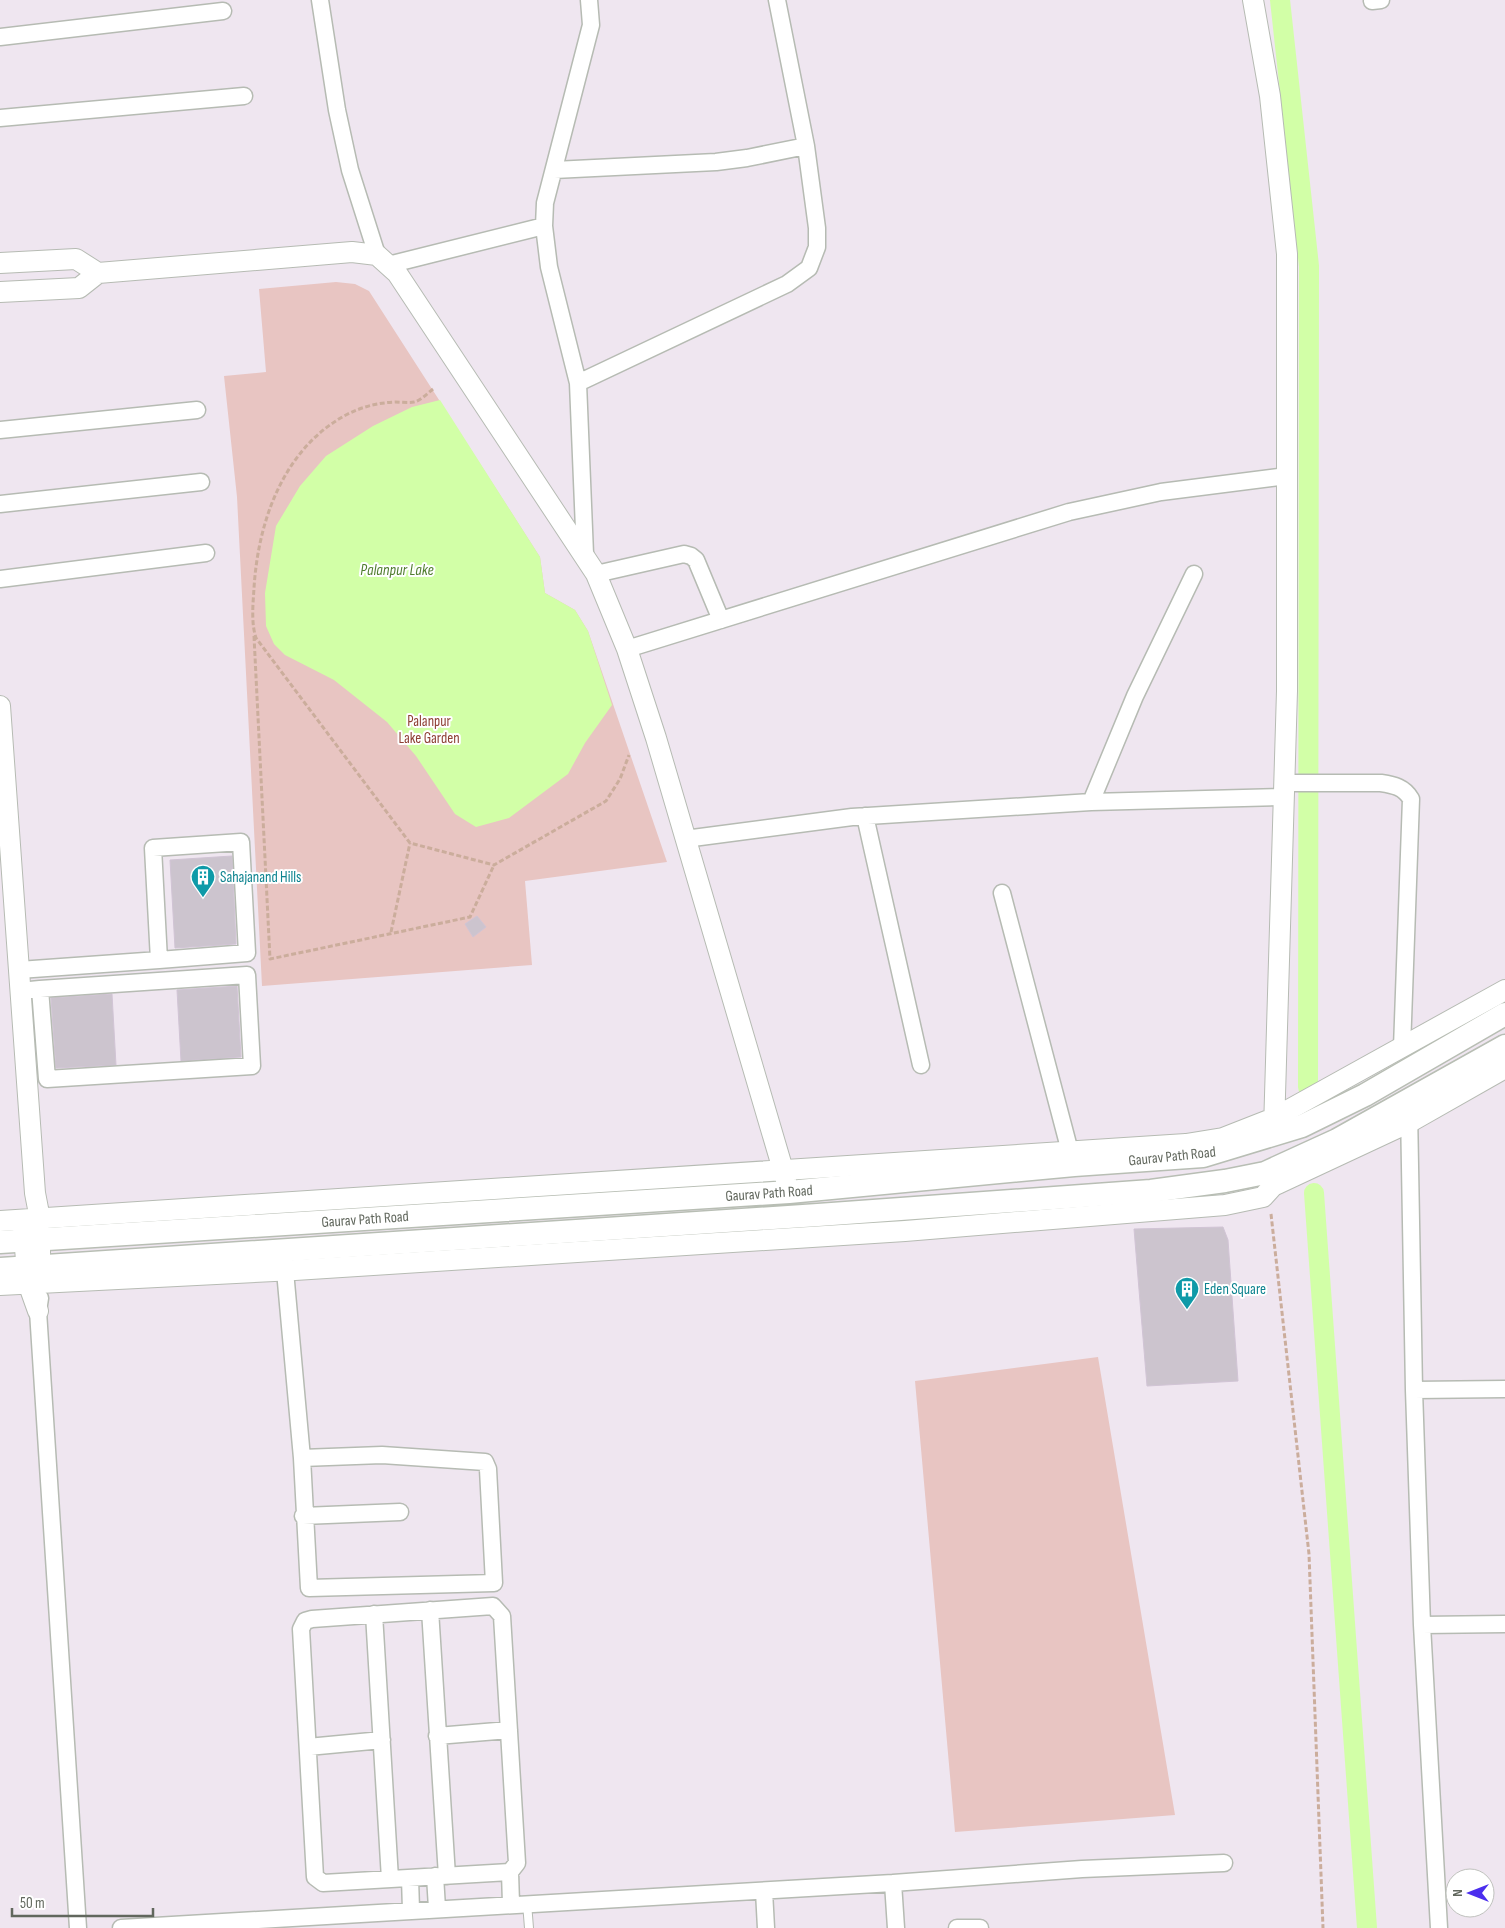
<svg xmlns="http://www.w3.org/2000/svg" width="1505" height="1928" font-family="'Sofia Sans Condensed',sans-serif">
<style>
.green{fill:#e8c5c2}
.water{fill:#d2ffa7}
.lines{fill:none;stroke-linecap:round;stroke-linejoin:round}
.canal{stroke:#d2ffa7;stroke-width:20}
.building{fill:#ccc4ce;stroke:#d1c4d5}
.service-casing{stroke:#b6bbb3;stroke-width:10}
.minor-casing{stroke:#b6bbb3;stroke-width:19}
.tertiary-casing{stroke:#b6bbb3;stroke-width:22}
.secondary-casing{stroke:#b8beb4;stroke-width:25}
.path{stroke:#cbad9c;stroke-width:3;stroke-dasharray:5 2.5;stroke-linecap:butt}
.service{stroke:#fff;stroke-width:8}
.minor{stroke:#fff;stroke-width:16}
.tertiary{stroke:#fff;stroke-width:20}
.secondary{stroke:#fff;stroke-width:22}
.labels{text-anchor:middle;stroke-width:4;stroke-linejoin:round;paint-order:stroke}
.park-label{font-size:15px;fill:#8e4035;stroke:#fff}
.culture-label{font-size:15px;fill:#0d838f;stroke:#fff;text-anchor:start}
.street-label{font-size:15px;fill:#61675d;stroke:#fff}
.water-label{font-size:16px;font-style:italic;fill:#517e30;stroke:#fff}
</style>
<rect width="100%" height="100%" fill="#efe6f0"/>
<path class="green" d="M336,282L355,284L369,291L540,557L545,593L575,610L588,631L667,862L525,881L532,965L262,986L237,497L224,376L266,372L259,289Z
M1098,1357L1175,1815L955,1832L915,1381Z"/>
<path class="water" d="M440,400L540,557L545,593L575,610L588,631L612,705L585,743L568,774L509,818L476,827L455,814L416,756L387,722L334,680L285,655L274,644L266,626L265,593L276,526L300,486L326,456L373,426L412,407Z"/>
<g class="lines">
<path class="canal" d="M1280,0L1309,266L1308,1087
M1314,1193L1367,1928"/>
</g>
<path class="building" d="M232,856L236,944L175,948L170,860Z
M477,916L486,927L473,937L465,924Z
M237,986L241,1057L181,1061L177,990Z
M112,994L116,1065L56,1068L51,998Z
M1223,1227L1228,1240L1238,1381L1147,1386L1134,1229Z"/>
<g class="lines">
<defs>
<path id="service" d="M527,1903L529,1928"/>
<path id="minor" d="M320,0L337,110L350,170L377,255
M1372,1L1381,0
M0,37L223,11
M0,118L244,96
M554,170L716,162L747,158L806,146
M388,265L544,226
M578,383L787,284L809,268L817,247V228L806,146L777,0
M0,430L197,410
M0,504L201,482
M585,554L578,383L549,267L544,226L545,203L591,25L589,0
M596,574L684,554L691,556L696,560L721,620
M0,579L206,553
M627,649L1069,512L1161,492L1287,476
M1284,783H1381C1394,785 1404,787 1411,799L1402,1048
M1091,802L1135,696L1194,574
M865,816L921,1065
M685,839L852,817L1091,802L1284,797
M1002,893L1073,1163
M19,970L159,960L153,848L241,842L247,953L159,960
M20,991L40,989L247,975L252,1066L47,1079L40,989
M1409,1110L1414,1390L1422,1625L1439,1928
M284,1260L302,1458L309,1588L494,1583L488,1469L485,1462L382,1455L302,1458
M40,1298L38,1311L78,1928
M1414,1390L1505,1389
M303,1516L400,1512
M493,1606L502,1616L517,1863L510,1872L323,1883L315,1877L301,1629L305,1621L312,1619Z
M430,1610L447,1876
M374,1614L390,1879
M1422,1625L1505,1624
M437,1736L509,1730
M308,1747L382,1740
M510,1872L511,1904
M435,1876L437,1908
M410,1878L411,1910
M893,1883L896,1928
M764,1891L766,1928
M121,1928L893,1883L1082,1869L1224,1863
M957,1928H980"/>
<path id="tertiary" d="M1253,0L1270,96L1287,254V691L1274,1129
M0,263L76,259L98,273
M0,292L79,288L98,273L352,252L377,255L397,273L596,574L627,649L656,738L786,1180
M0,706L35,1193L40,1219V1266
M1273,1186L1410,1122L1505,1068
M0,1221L1186,1144L1223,1138L1274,1118L1505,990
M23,1225L28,1283L38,1311
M0,1285L295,1270L905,1231L1225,1205L1263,1197L1273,1186L1272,1170"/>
<path id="secondary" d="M0,1242L789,1192L1074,1165L1203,1156L1302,1126L1365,1095L1505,1014
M0,1269L818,1215L1151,1191L1225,1181L1265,1173L1337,1140L1505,1046"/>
</defs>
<use href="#service" class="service-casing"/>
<use href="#minor" class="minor-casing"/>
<use href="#tertiary" class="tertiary-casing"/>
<use href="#secondary" class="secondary-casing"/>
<path class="path" d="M433,389C428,393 420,401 414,402C408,403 401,402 395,402C376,403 361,407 344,416C283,450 258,522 254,588C253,604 251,623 256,638L410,843L494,865L606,801L620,779L629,755
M254,636L270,959L470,917L494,865
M391,932L410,843
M1271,1214L1309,1554L1323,1928"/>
<use href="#service" class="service"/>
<use href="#minor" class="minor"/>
<use href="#tertiary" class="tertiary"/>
<use href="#secondary" class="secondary"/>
</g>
<defs>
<symbol id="building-pin" viewBox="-11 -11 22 30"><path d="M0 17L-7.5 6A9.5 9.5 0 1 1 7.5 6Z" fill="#0f9aa8" stroke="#fff"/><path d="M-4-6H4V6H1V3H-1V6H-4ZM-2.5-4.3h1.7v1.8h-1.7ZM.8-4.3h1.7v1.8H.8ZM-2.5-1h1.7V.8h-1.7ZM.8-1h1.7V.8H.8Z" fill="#fff"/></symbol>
</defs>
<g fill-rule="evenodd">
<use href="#building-pin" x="189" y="863" width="28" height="38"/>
<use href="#building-pin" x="1173" y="1275" width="28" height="38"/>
</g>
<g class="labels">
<g class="park-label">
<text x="429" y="726">Palanpur<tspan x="429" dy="17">Lake Garden</tspan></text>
</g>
<g class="culture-label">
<text x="220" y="882">Sahajanand Hills</text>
<text x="1204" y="1294">Eden Square</text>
</g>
<g class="street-label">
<text transform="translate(1172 1156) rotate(-6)" y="5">Gaurav Path Road</text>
<text transform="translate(769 1193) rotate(-4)" y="5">Gaurav Path Road</text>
<text transform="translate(365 1219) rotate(-4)" y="5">Gaurav Path Road</text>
</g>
<g class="water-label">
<text x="397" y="575">Palanpur Lake</text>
</g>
</g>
<g transform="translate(1470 1893) rotate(270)"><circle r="24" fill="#ffffff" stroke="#c0c2be"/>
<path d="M0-4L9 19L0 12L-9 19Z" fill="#4b2eee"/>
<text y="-8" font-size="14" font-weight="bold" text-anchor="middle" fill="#61675d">N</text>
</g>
<path d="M12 1908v8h141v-8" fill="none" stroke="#61675d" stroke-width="2.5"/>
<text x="20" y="1908" font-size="15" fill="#61675d" stroke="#ffffff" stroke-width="4" paint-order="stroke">50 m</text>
</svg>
